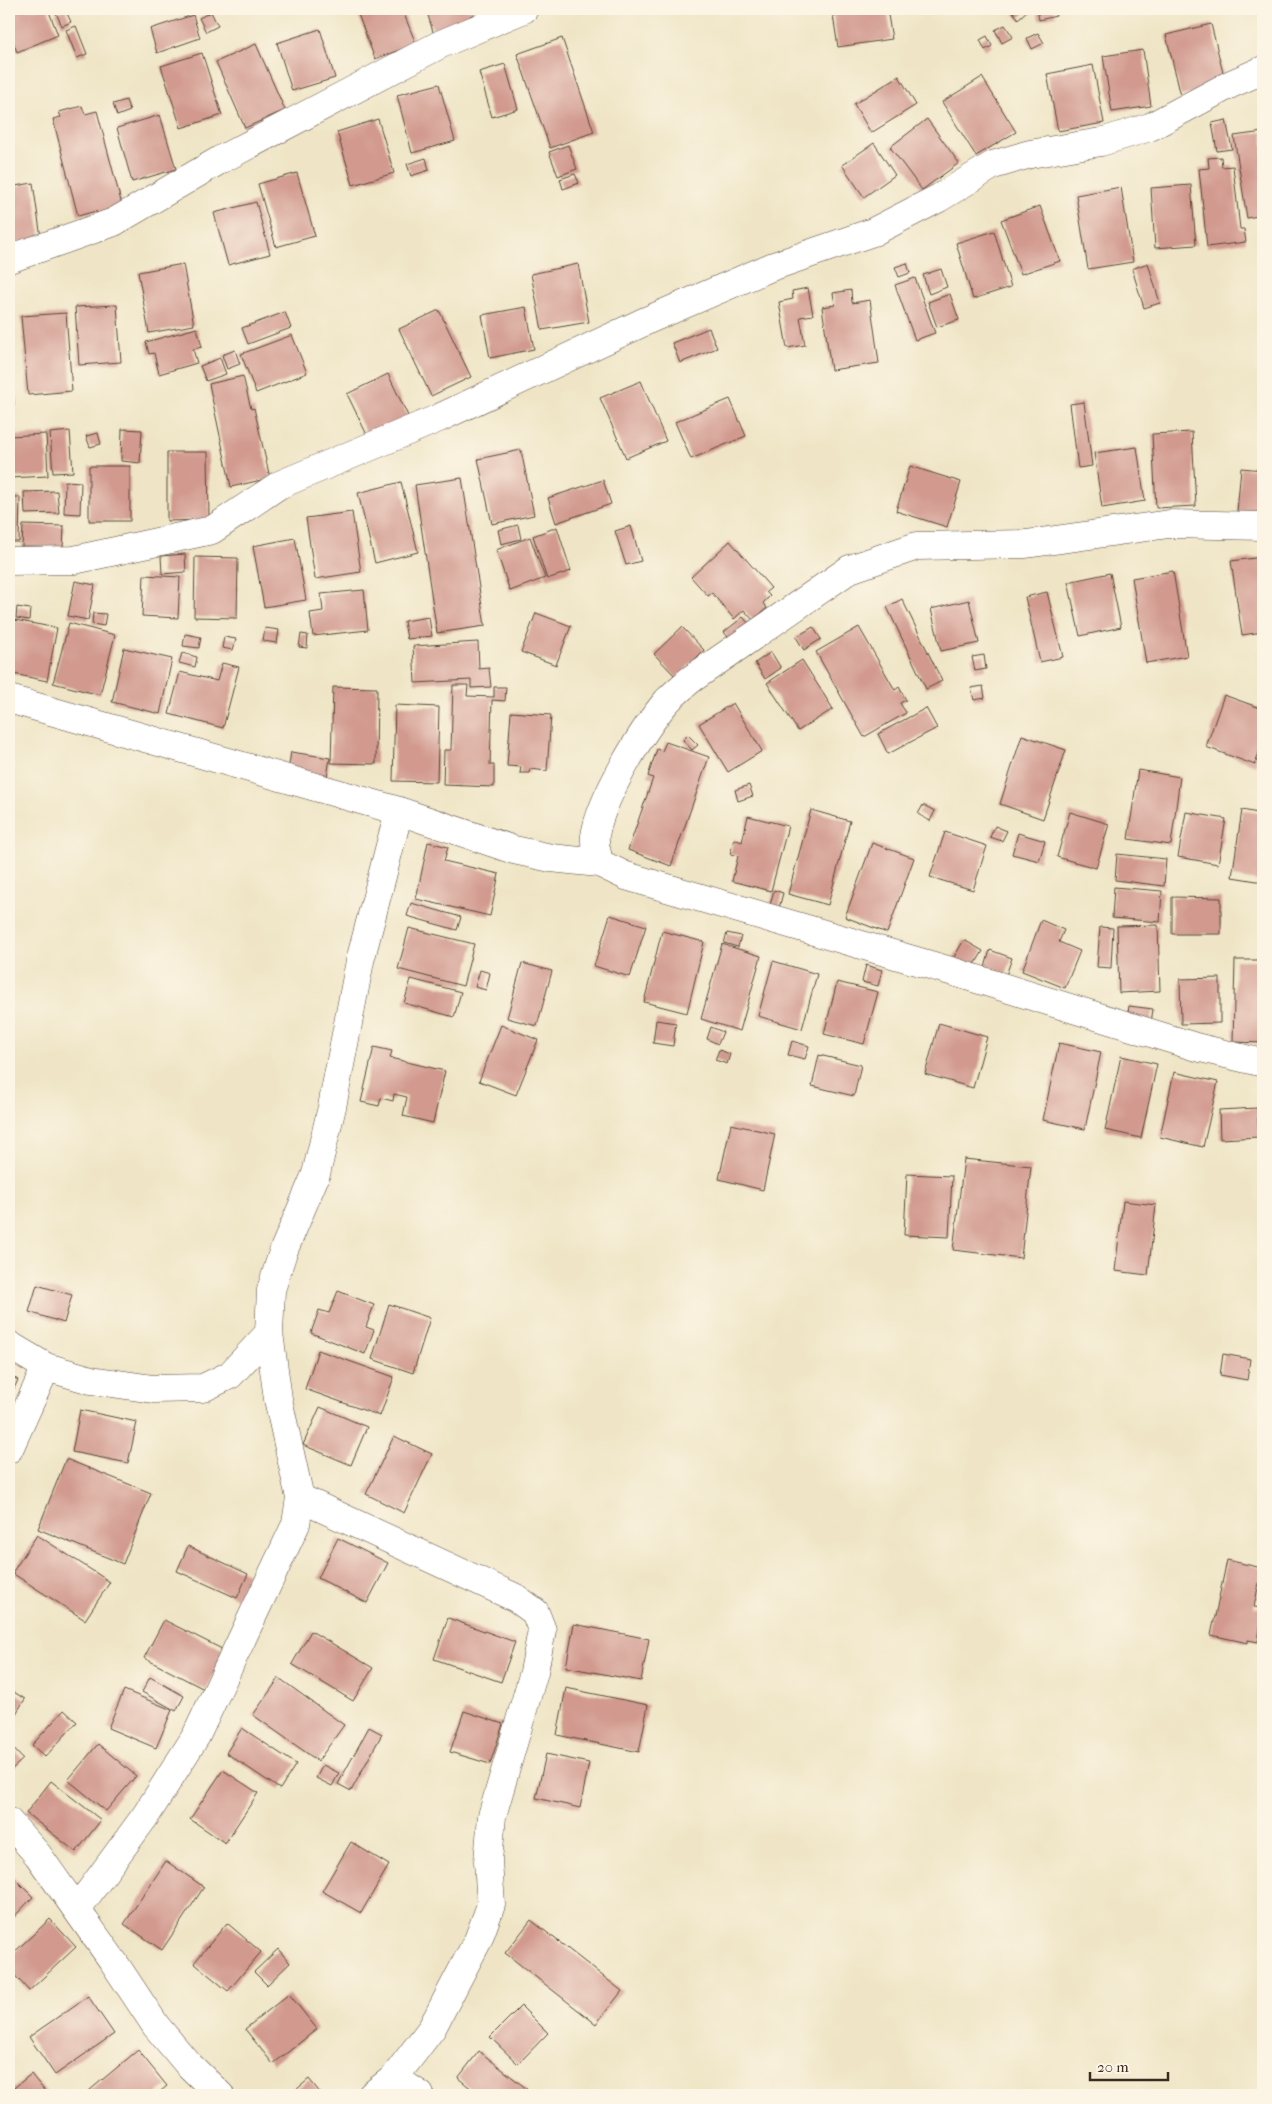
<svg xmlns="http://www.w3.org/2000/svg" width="1272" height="2104" font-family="'IM FELL French Canon',serif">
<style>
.building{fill:#d29a8f}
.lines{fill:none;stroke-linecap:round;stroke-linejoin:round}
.minor-casing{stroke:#564637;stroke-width:29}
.minor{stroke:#fff;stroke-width:28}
</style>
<rect width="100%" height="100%" fill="#fcf5e5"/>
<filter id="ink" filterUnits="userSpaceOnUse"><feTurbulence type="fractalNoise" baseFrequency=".02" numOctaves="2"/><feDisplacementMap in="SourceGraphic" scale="10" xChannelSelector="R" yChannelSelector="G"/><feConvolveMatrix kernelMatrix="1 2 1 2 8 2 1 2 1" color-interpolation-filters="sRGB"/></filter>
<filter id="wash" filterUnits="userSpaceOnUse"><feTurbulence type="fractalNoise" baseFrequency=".0096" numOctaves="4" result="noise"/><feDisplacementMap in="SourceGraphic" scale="20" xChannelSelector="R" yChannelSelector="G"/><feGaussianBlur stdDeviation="1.12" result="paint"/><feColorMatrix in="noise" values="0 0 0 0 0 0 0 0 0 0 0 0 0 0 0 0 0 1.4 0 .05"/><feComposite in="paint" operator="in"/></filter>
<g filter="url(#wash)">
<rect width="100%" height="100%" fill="#efe5c6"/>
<g id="blocks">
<path class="building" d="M9,9H48L58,35L17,52L9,31Z
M65,9L71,22L62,26L56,13Z
M356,9H402L416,44L375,59Z
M426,9H487V11L470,16L473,26L435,38Z
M832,9H887L892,39L838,47Z
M1017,9H1027L1028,10L1018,19L1013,12Z
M1037,9H1054L1056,16L1039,20Z
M211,12L218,26L206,32L199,18Z
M193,15L200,38L157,53L150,29Z
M1211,24L1226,85L1181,96L1166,35Z
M1005,25L1013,37L1002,43L995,30Z
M76,26L87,54L77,58L66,30Z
M320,29L335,78L292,91L277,43Z
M1038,33L1044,43L1032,49L1027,38Z
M987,36L992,46L985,50L980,40Z
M562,38L594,132L550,148L517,54Z
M256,44L285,110L245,128L216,62Z
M1143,50L1151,106L1112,112L1103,56Z
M202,53L222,115L181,128L161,66Z
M505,64L518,109L492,117L479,72Z
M1093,65L1104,123L1058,131L1047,74Z
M899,76L916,105L871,133L854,104Z
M982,77L1016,132L976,156L942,102Z
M439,84L455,141L412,153L397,95Z
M126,100L130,111L117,116L113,104Z
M82,106L85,114L97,111L122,205L107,209L108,213L97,215L96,211L78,216L53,119L61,117L59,112Z
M160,115L176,169L132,182L117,128Z
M378,119L394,173L353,185L337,132Z
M927,119L959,163L922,190L890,147Z
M1226,120L1232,149L1217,151L1212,123Z
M1263,132V215L1247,218L1234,136Z
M874,143L895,175L864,197L842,165Z
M568,145L577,169L558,176L549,152Z
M1221,157L1222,167L1233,166L1240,229H1244L1246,242L1207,247L1199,169L1209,168L1208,158Z
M426,158L429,170L411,176L407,164Z
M297,173L315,236L276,247L258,184Z
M575,174L579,183L563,189L560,179Z
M33,183L41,238L9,243V187Z
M1191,185L1196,245L1155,248L1151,188Z
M1121,187L1133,262L1088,269L1076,195Z
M256,202L270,254L228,265L214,213Z
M1040,206L1060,261L1021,274L1001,220Z
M994,231L1011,287L973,299L956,243Z
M907,263L910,273L899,277L895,267Z
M1148,263L1160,303L1144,308L1132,269Z
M183,264L194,325L149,333L138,272Z
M578,264L589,322L542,330L531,274Z
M941,269L947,287L929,294L923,275Z
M915,278L935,333L915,340L895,285Z
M808,288L813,315L800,317L805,345L787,348L779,302L793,299L792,291Z
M851,290L852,303L870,300L879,363L831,370L822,307L835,305L833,293Z
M950,294L959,320L937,327L928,302Z
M117,305L121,362L79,365L75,307Z
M526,307L534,349L490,358L482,315Z
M439,310L471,377L431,396L399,329Z
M285,312L291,328L248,344L242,328Z
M66,313L72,391L28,395L21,316Z
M197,328L202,347L193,349L197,363L159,374L154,353L149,354L146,342Z
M709,328L717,348L680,363L672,343Z
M292,335L307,373L256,393L241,354Z
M235,350L240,364L227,369L222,355Z
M220,358L226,374L206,381L200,366Z
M388,374L410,420L369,439L347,394Z
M243,376L251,409L254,408L270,478L231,487L209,384Z
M641,381L666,441L626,458L600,398Z
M9,385H13L14,405L9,406Z
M730,399L746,436L691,459L675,422Z
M1084,402L1092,466L1078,468L1070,404Z
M122,429L142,430L140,463L121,461Z
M70,431L73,472L53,473L50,433Z
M1192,432L1196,506L1156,508L1152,434Z
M98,433L101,444L90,447L86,436Z
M46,434L48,476L9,478V436Z
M1137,447L1145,501L1102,508L1094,453Z
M521,450L534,515L492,524L478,459Z
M167,452H208L209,520L167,521Z
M89,466H130V521H89Z
M910,466L961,482L947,527L896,511Z
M1241,468L1263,470V514L1237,512Z
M462,478L485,626L437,633L415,485Z
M603,480L611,504L556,523L548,498Z
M65,481L81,482L80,514L64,513Z
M401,482L418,552L375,563L358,493Z
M57,491L59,513L25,514L24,492Z
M9,497H20L19,542H9Z
M352,512L361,572L315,579L306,518Z
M23,525L64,526L63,549L22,548Z
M518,525L521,539L501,544L498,530Z
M631,526L641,561L626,565L615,531Z
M557,527L571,571L547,579L533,536Z
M530,537L545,578L510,591L496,550Z
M295,538L306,600L264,607L253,546Z
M730,541L771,588L766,592L770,596L763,603L767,608L753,620L744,610L734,619L712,593L708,596L691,577Z
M185,554L186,572L162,574L161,556Z
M195,557L238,558L237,618L194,617Z
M1263,557V632L1242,635L1231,561Z
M1173,571L1187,656L1146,663L1132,578Z
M1110,573L1121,627L1080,636L1068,582Z
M144,575L180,577L178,618L142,616Z
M75,581L95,585L88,620L68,616Z
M364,590L368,630L313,636L310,613L323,611L321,594Z
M1047,592L1063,657L1040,662L1025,597Z
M902,599L942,681L926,689L887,607Z
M969,600L979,643L941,651L931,609Z
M17,607L30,609L29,620L16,618Z
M93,613L106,614L104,626L92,624Z
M536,613L571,626L556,665L521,652Z
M429,617L432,636L407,639L404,621Z
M743,617L754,630L735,646L724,632Z
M9,619L57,628L47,681L9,673Z
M69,623L115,635L100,695L53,683Z
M682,627L704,650L677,678L654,654Z
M813,627L821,639L804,650L796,637Z
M859,627L895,690L899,687L906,700L900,703L906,713L864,737L816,652Z
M265,628L279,630L277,643L263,641Z
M185,634L201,637L199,648L183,646Z
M301,634L308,635L307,648L299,647Z
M224,637L236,639L233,650L222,648Z
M478,642L479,669L489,668L491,687L471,688V680L415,683L413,646Z
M124,648L172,659L160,714L112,702Z
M771,652L781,668L765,679L755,663Z
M182,653L197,657L195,667L179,663Z
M984,655L986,669L975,671L972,657Z
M802,660L833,709L798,731L767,683Z
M222,663L239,667L223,728L169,714L180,672L217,681Z
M453,685H468L467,696L494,697V687H506L505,701L492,700L490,765H494V787L443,785L444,750H451Z
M983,686L985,698L974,700L971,688Z
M333,687L377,688L376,764L331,763Z
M1224,695L1263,709V740L1255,765L1206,747Z
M733,703L762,751L728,772L699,724Z
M395,705L439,707L437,782L393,781Z
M926,708L937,728L888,754L878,734Z
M511,712L551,715L547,771L530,769L529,773H520L521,767L507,766Z
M688,735L698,745L692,750L683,740Z
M1022,735L1066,750L1043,819L1000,804Z
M666,742L709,757L671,866L628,850L653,778L648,776L657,749L662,751Z
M291,752L330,758L327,777L288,771Z
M1138,770L1180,777L1171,845L1128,839Z
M749,785L753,796L738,801L735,790Z
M923,805L935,811L930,821L918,814Z
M811,810L850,821L828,905L788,894Z
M1242,810L1263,814V882L1232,877Z
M1070,812L1109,824L1096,868L1057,857Z
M1186,812L1226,819L1218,864L1178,857Z
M748,816L788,826L771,891L732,881L738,856L730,854L734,839L742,842Z
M995,826L1007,831L1002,841L990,837Z
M945,832L987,846L973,890L930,877Z
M1018,833L1045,841L1039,861L1012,854Z
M428,842L448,847L444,861L499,874L490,916L416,899Z
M872,843L914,858L887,933L845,917Z
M1117,854L1166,859L1164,886L1115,880Z
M1114,887L1162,891L1160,922L1112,918Z
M774,890L783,893L778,912L769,909Z
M1172,897L1221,898V934H1172Z
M411,903L461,917L457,930L407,916Z
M610,915L646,926L630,977L594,966Z
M1041,920L1064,930L1059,942L1080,951L1065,988L1022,971Z
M1158,925L1160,991L1119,993L1117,926Z
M1100,927L1113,928L1111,968L1097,967Z
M409,928L474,944L463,986L398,969Z
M662,931L704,942L687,1013L644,1002Z
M727,933L741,936L738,947L724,943Z
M964,940L983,951L970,973L951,962Z
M722,944L761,956L740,1031L701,1019Z
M990,950L1012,958L1005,978L984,971Z
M1235,960H1263V1043L1233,1042Z
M773,961L817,974L802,1029L758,1016Z
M522,963L552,971L537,1026L507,1018Z
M866,965L882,970L878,986L862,982Z
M480,970L490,973L486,990L475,987Z
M1220,978V1023L1181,1024L1180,979Z
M411,979L461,992L454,1017L404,1003Z
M837,982L878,992L864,1044L824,1034Z
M1129,1006L1153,1009L1151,1023L1127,1020Z
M656,1020L676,1023L673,1046L653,1043Z
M939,1023L987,1037L973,1088L925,1074Z
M501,1025L538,1040L516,1095L479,1081Z
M711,1027L723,1032L718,1044L707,1039Z
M792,1041L809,1046L805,1059L788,1055Z
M1059,1043L1101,1052L1085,1129L1043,1120Z
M374,1047L392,1051L390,1058L445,1071L433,1123L403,1116L407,1097L394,1094L393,1101L381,1098L379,1106L361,1102Z
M719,1050L730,1054L727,1064L715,1060Z
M819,1055L861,1065L854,1096L812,1086Z
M1121,1056L1157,1064L1141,1138L1105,1130Z
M1174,1072L1218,1082L1203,1147L1160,1137Z
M1257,1108L1259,1137L1220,1139L1219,1110Z
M731,1124L775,1134L763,1190L719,1179Z
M964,1159L1031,1166L1021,1258L953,1250Z
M907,1174L952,1176L949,1237L904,1235Z
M1123,1201L1156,1205L1148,1275L1115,1271Z
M37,1285L72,1295L64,1323L29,1312Z
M338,1291L374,1305L366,1327L374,1330L365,1354L311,1333L319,1310L329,1313Z
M389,1304L430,1318L413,1373L372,1359Z
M318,1350L394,1377L380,1416L305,1389Z
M1223,1354L1250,1359L1247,1380L1220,1375Z
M9,1375L18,1380L9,1399Z
M320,1407L367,1427L351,1465L303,1445Z
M80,1410L137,1422L128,1463L72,1452Z
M394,1436L432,1454L404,1513L366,1494Z
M66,1459L151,1493L123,1564L38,1529Z
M37,1535L110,1582L85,1620L12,1573Z
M338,1538L388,1563L367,1603L318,1578Z
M188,1546L248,1574L237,1598L177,1571Z
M1227,1560L1262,1568L1254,1607L1263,1608L1258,1642L1248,1640V1643L1211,1635Z
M448,1618L515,1642L501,1682L434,1659Z
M164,1620L226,1651L206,1690L144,1658Z
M574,1624L649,1639L641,1681L566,1667Z
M311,1631L373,1668L353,1701L292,1664Z
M150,1677L184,1696L176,1711L142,1692Z
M279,1678L344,1725L318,1761L253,1715Z
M566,1688L648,1705L639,1752L557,1735Z
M9,1689L25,1699L9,1725Z
M124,1690L172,1710L156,1748L108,1728Z
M64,1710L77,1722L45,1757L32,1745Z
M464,1711L503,1724L490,1764L450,1752Z
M369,1727L382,1734L351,1791L338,1784Z
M242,1728L296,1764L280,1789L226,1753Z
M9,1744L23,1759L9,1772Z
M98,1744L136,1776L106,1811L68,1780Z
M546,1754L589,1763L580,1808L536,1798Z
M323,1765L339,1773L332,1786L316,1778Z
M223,1770L258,1793L225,1843L190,1819Z
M51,1781L101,1820L76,1852L26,1813Z
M351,1842L389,1865L361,1913L322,1891Z
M166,1861L204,1887L162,1950L124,1924Z
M9,1873L33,1897L9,1922Z
M50,1919L76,1947L29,1991L9,1969V1957Z
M531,1920L622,1991L596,2024L505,1953Z
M227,1923L261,1952L228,1991L194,1963Z
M278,1949L290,1963L267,1985L254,1972Z
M289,1994L317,2029L273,2064L245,2029Z
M88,1996L114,2034L55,2075L29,2037Z
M521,2006L548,2033L518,2064L490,2037Z
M138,2050L167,2086L156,2095H84Z
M479,2051L527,2089L521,2095H479L458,2078Z
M31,2074L48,2095H9V2092Z
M309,2079L322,2095H290Z"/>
</g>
</g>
<g filter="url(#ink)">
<use href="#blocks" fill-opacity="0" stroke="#564637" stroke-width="1"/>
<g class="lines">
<defs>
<path id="minor" d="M9,259L114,222L220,160L441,44L524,9
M9,561L74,560L212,530L279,485L439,418L648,320L771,267L873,232L939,198L993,165L1030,154L1101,142L1150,127L1231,84L1263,70
M9,699L399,811L514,850L551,858L599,863L626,876L954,972L1196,1047L1263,1063
M599,863C598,855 594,845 595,836C600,800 643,729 667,701C674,694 682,687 690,680L850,569L917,546L1026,544L1169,524L1263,526
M9,1345L46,1367L91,1380L153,1389L203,1388L230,1375L269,1333
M9,1449L46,1367
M300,1498L516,1598L535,1612L542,1630L534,1672L492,1816L488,1861L491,1905L478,1940L432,2028L394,2078L372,2095
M9,1822L38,1855L113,1961L156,2026L187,2063L220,2095
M77,1909L146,1815L196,1736L296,1524L300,1498L278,1399L269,1333L271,1290L283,1252L316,1174L332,1107L360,961L399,811
M394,2078L420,2095"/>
</defs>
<use href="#minor" class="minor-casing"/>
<use href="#minor" class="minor"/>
</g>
</g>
<rect width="1272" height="2104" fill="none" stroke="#fcf5e5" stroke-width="30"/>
<path d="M1090 2072v8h78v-8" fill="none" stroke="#3b2a1e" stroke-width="2.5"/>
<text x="1097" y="2072" font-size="15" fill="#3b2a1e" stroke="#fcf5e5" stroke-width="4" paint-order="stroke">20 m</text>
</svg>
